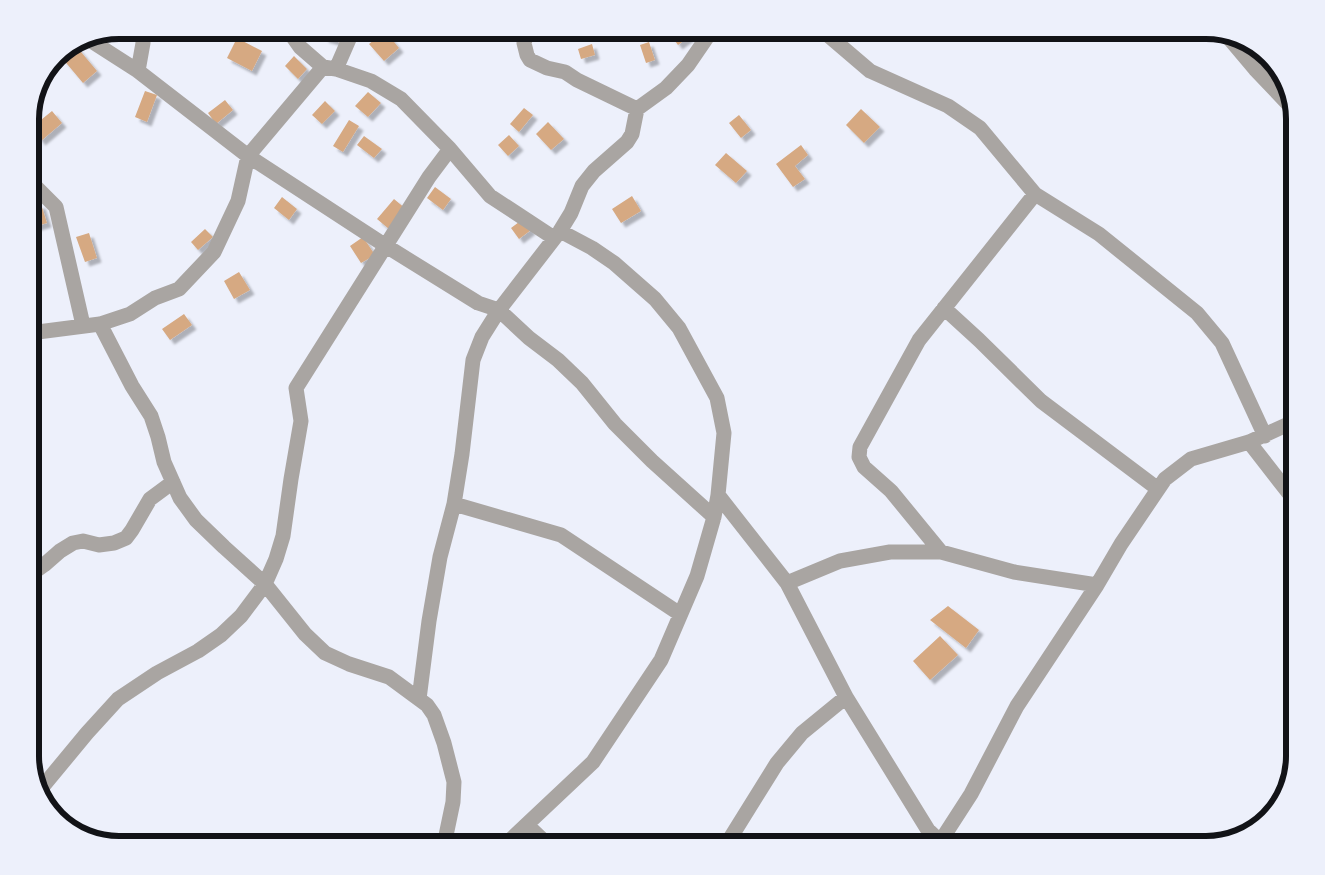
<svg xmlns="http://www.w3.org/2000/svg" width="1325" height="875" font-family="'Roboto Serif',serif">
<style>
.building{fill:#d6a982;filter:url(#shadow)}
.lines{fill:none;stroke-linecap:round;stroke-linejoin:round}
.street{stroke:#a9a5a2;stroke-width:15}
.rim{fill:none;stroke:#121317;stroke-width:6}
</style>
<defs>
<filter id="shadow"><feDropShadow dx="4.5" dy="4.5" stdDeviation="1" flood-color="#0004"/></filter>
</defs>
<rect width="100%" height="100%" fill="#edf0fb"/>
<path class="building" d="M217,30H229L220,35Z
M326,30H346L342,43L324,38Z
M667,30H695L697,31L678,45Z
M385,31L399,48L384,61L369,44Z
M237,38L262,51L252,71L227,58Z
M649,42L655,60L646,63L640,45Z
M592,44L595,55L581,59L578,49Z
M76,46L97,71L83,83L62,58Z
M294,56L307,69L298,79L285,66Z
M145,91L157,95L147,122L135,117Z
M368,92L381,103L368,117L355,106Z
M225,100L233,110L216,124L208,113Z
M325,101L335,111L322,124L312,115Z
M524,108L533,115L519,132L510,124Z
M861,109L880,127L864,143L846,125Z
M52,111L62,123L41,141L31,128Z
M739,115L751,130L741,138L729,123Z
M349,120L359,126L343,152L333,146Z
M548,122L564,139L551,150L536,134Z
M509,135L519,146L508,156L498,145Z
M364,136L382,149L374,158L357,145Z
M801,145L808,155L795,166L805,179L793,187L776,164Z
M726,153L747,171L736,183L715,165Z
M435,187L451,199L443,210L427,198Z
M632,196L641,211L621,223L612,209Z
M282,197L297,209L289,220L274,208Z
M394,199L406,209L389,229L377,219Z
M41,204L47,223L30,228V207Z
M523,219L531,230L519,239L511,228Z
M205,229L213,237L198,250L191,242Z
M89,233L97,258L85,262L76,237Z
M363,237L375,255L361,263L350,246Z
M239,272L250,290L234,299L224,281Z
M184,314L192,325L170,340L162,329Z
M948,606L979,630L966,648L930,620Z
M940,636L958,655L930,680L913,661Z"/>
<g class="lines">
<path class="street" d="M288,30L300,47L323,67L336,69L371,81L401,99L450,149L490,196L554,238
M528,30L524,43L527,55L530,60L547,68L565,72L577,80L637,109
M822,30L870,71L948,106L980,128L1035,194L1099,234L1197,313L1222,343L1265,436
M85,37L138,71L248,156L386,246L478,303L499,310L529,338L558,360L582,383L615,424L652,461L714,517
M1228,37L1255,69L1292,108
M336,69L353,30
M138,71L143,43L142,30
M30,181L56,207L83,325
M944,308L979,340L1041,401L1158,489
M100,324L132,386L151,416L158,437L164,462L180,498L196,520L224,547L265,584L305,634L325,653L349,664L389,677L427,705L434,715L444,743L454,782L453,802L444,845
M30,333L100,324L130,314L155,298L179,289L214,252L238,201L248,156L323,67
M1249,442L1295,501
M718,495L787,583L846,697L928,830L944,845
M454,504L561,535L680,614
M941,552L891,491L864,467L859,457L860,447L919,340L1035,194
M30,575L44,565L60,551L73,543L83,541L99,545L114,543L126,538L132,530L150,499L173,482
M787,583L840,561L890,552H941L1014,572L1097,585
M419,699L429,621L440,557L454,504L462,454L473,360L482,337L499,310L560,231L571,213L582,186L594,171L627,142L632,134L637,109L666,88L688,65L712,30
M39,791L87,733L118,699L157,673L198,651L221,635L241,616L265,584L276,559L283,536L291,479L301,421L296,388L429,177L450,149
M527,825L548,845
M940,842L971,794L1017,706L1097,585L1121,544L1165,479L1191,459L1249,442L1295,421
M505,845L593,762L661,660L697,576L714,517L718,495L724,433L717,398L679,328L655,299L614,263L592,248L560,231
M726,845L777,763L802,733L846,697"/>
</g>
<path d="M0 0H1325V875H0ZM119 39H1206A80 80 0 0 1 1286 119V756A80 80 0 0 1 1206 836H119A80 80 0 0 1 39 756V119A80 80 0 0 1 119 39Z" fill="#edf0fb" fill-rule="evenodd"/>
<path class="rim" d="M119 39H1206A80 80 0 0 1 1286 119V756A80 80 0 0 1 1206 836H119A80 80 0 0 1 39 756V119A80 80 0 0 1 119 39Z"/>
</svg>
